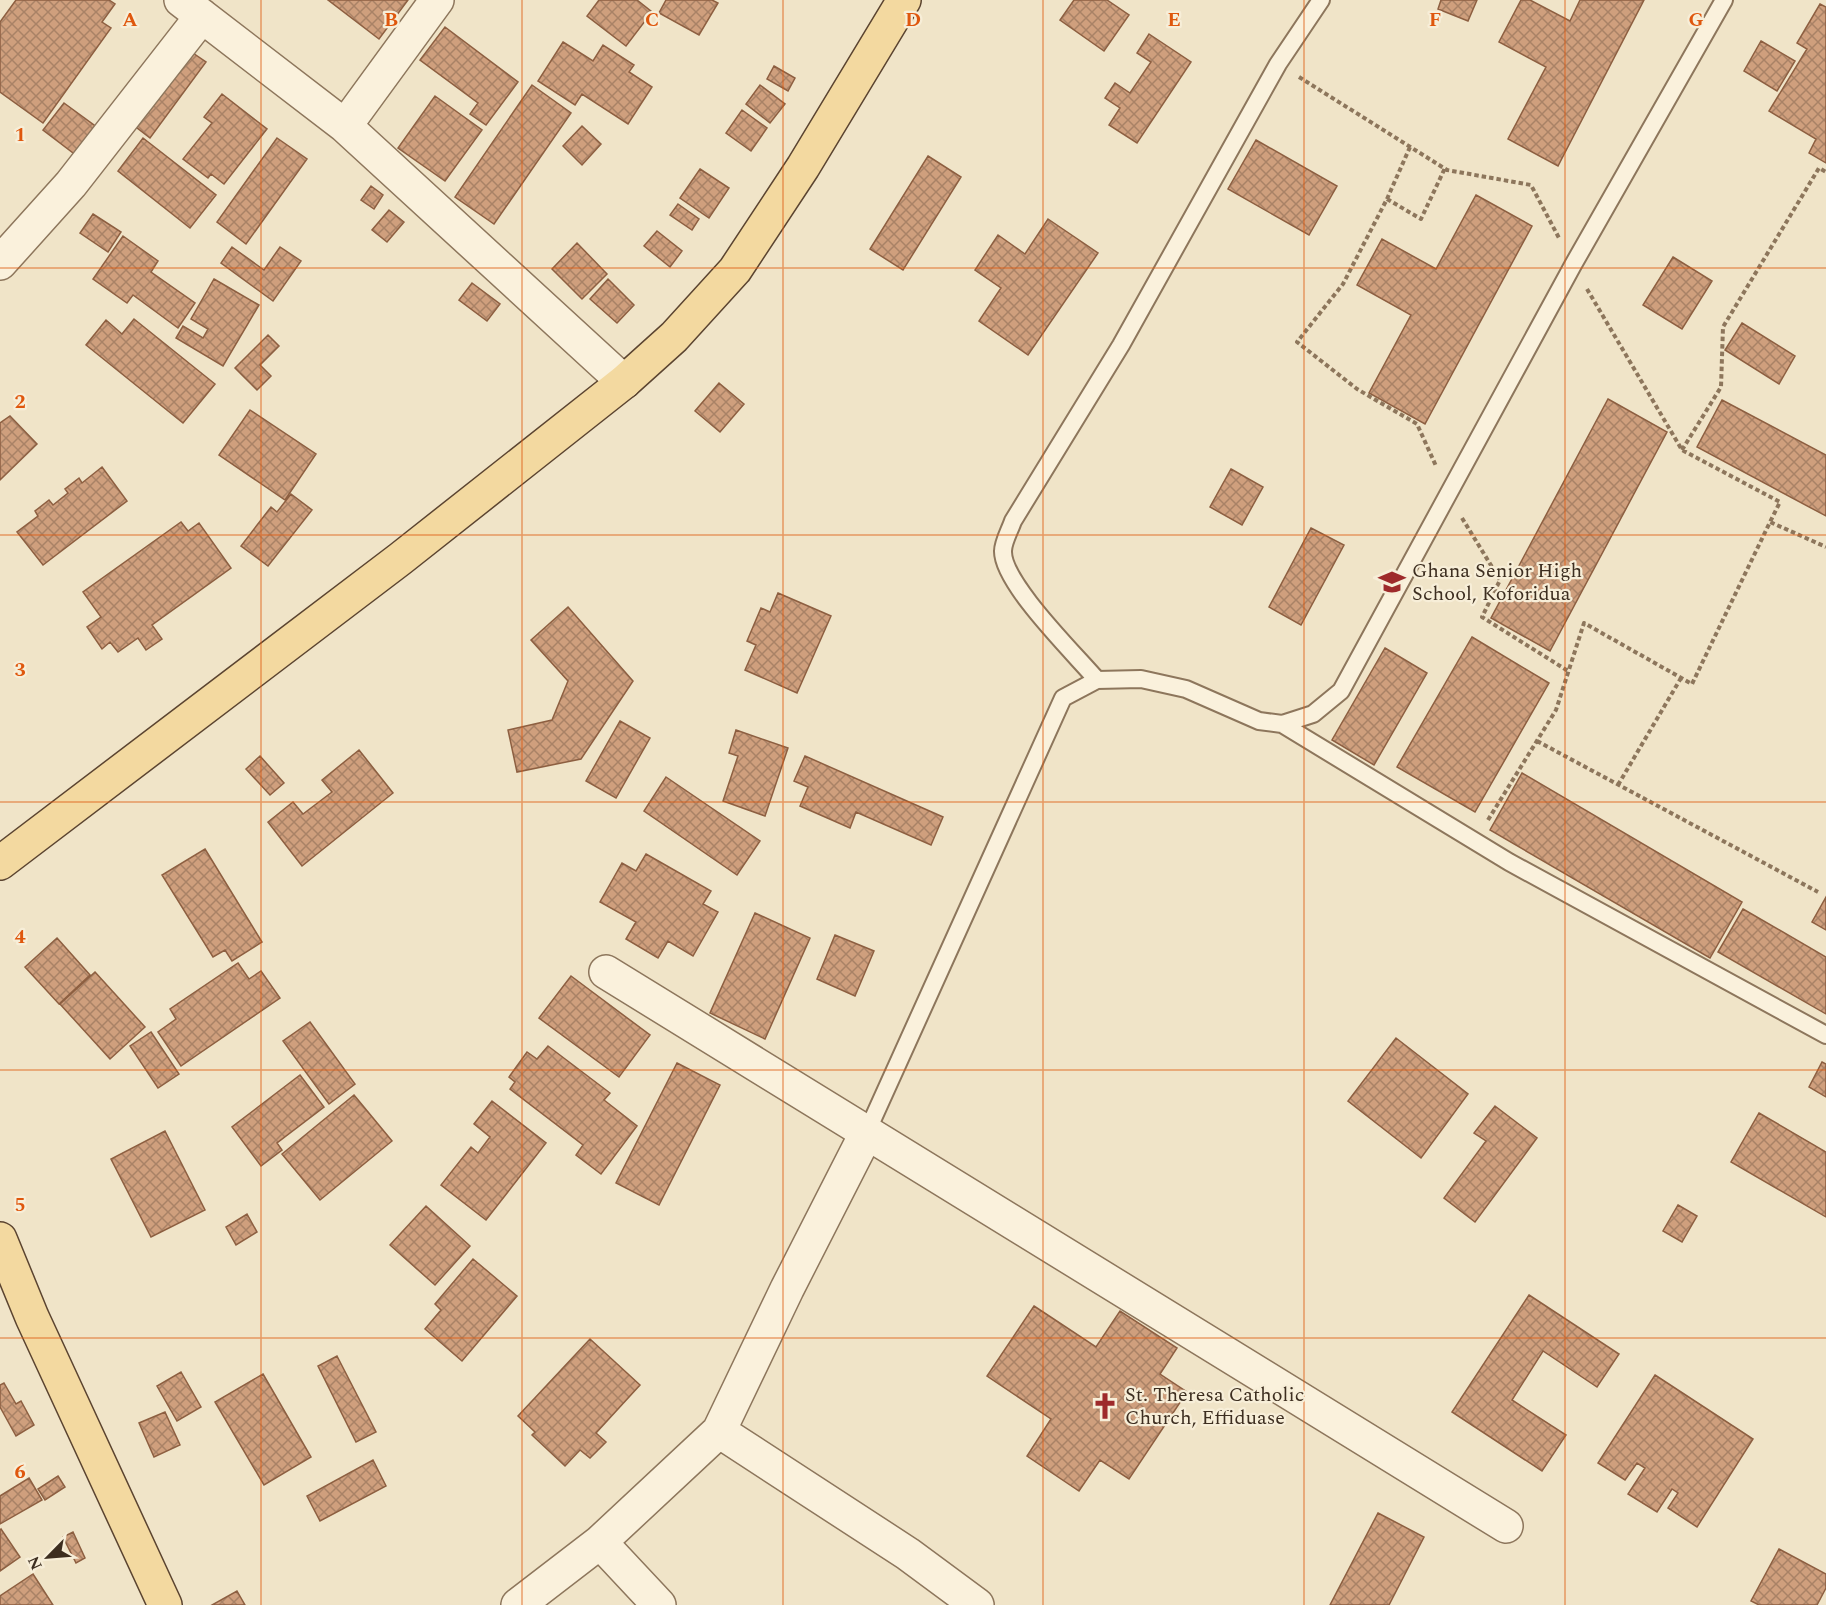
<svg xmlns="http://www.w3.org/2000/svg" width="1826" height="1605" font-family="Spectral,serif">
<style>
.building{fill:url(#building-cross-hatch);stroke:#8d5f41;stroke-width:1.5}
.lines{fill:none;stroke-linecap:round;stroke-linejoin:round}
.service-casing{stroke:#8d765c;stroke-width:20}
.minor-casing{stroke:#8d765c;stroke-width:36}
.primary-casing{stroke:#5b4430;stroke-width:36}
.path{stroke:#8d765c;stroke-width:4;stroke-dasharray:4.5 3;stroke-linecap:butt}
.service{stroke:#faf1dc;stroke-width:16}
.minor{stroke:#faf1dc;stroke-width:33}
.primary{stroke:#f3d9a0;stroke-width:33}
.grid{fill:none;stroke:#df570d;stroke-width:1.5;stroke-opacity:0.55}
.labels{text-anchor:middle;stroke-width:4.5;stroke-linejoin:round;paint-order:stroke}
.poi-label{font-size:20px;fill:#3d2e20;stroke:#f7eed8;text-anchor:start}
.grid-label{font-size:20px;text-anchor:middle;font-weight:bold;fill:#df570d;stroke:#f7eed8;stroke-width:4.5;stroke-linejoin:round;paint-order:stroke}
</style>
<defs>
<pattern id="building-cross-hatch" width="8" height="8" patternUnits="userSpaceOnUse" patternTransform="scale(1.5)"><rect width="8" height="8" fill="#cf9f7d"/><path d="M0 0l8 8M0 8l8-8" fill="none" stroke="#a98266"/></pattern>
</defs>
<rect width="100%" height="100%" fill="#f0e4c8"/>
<path class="building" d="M16,0H109L115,4L102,22L111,28L43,123L0,92V22Z
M328,0H408L379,39Z
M599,0H637L652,12L626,46L587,16Z
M666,0H712L718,3L699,35L659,13Z
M1074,0H1107L1129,15L1104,51L1060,20Z
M1441,0H1477L1468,21L1438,9Z
M1521,0H1530L1570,21L1580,0H1644L1558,166L1508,139L1546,67L1499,42Z
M1820,4L1826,7V163L1809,153L1816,139L1769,111L1807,49L1797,43Z
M445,27L518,82L486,125L470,114L478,103L420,60Z
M1149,34L1191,62L1137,143L1109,125L1120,108L1105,98L1115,83L1130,93L1151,62L1137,53Z
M1761,41L1795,61L1777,91L1744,71Z
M563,42L593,61L603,45L634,65L629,72L652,87L628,124L582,94L575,105L538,81Z
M187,49L206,62L150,138L132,124Z
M774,66L795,78L788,91L767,79Z
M532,85L571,113L494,224L455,197Z
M760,85L785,104L770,123L746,104Z
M222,94L267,129L224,184L211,174L208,178L183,159L212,123L204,117Z
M435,96L482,130L445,181L398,148Z
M64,103L98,128L77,156L43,130Z
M742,110L767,128L751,151L726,133Z
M582,126L601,144L582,165L563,146Z
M143,138L216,195L190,228L118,171Z
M277,138L307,159L246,244L217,222Z
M1256,140L1337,186L1309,235L1228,189Z
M928,156L961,177L903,270L870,249Z
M700,169L729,188L709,218L680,198Z
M371,186L383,195L374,209L361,200Z
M1476,195L1532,226L1425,424L1369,393L1411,315L1357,285L1382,239L1436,269Z
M678,204L699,219L692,230L670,215Z
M389,210L404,222L387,242L372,230Z
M93,214L121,232L108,252L80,233Z
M1048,219L1098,253L1028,355L979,321L1001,288L975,270L998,235L1025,254Z
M657,231L682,251L670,267L644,246Z
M123,236L158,261L151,272L195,303L178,328L133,295L127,303L93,279Z
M577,243L607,274L582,299L552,269Z
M232,247L264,270L280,247L301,261L273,301L221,263Z
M1673,257L1712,281L1682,329L1643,305Z
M214,279L259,305L223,366L176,338L183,326L203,338L208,329L191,319Z
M608,279L634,305L617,323L590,299Z
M472,283L500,304L487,321L459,300Z
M134,319L215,384L183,423L86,345L106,320L122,334Z
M1742,323L1795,356L1779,384L1725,350Z
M268,335L279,346L260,365L271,376L257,390L235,368Z
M719,383L744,404L720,432L695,411Z
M1608,399L1667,432L1550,651L1491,618Z
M1722,400L1826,455V516L1697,447Z
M250,410L316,454L285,500L219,455Z
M10,416L37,444L0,480V423Z
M102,467L127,501L43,565L17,532L38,516L35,511L49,500L53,505L68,493L65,489L79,478L82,483Z
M1231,469L1263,487L1242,525L1210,507Z
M291,494L312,510L268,566L241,546L271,507L277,512Z
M181,522L188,531L199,523L231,568L152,625L162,639L146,650L138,638L118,652L110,642L102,649L87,627L101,617L83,592Z
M1311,528L1344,545L1301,625L1269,607Z
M778,593L831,616L797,693L745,670L756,645L747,641L761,608L770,612Z
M568,607L633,681L581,759L517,772L508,730L552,720L568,681L531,640Z
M1472,637L1549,683L1475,812L1397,767Z
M1385,648L1427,673L1374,765L1332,740Z
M620,721L650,738L616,798L586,781Z
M736,730L788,748L765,816L723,801L738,756L729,753Z
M359,750L393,793L302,866L268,822L293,802L303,814L332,792L322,780Z
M260,756L284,783L270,795L246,769Z
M805,756L943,817L931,845L856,812L850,828L800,806L808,787L794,781Z
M1522,773L1742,902L1710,958L1490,830Z
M666,777L760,841L737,875L644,811Z
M205,849L262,942L232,961L225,950L213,957L162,875Z
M646,854L711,891L703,904L718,912L693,956L668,941L658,958L626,939L636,922L600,902L622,863L636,871Z
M1826,897V930L1812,922Z
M1743,909L1826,957V1014L1718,952Z
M755,913L810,938L765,1039L710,1013Z
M835,935L874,951L855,996L817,979Z
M57,938L90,975L59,1004L25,967Z
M238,963L249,979L261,971L280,998L181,1066L158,1032L176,1019L170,1009Z
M95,972L145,1027L110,1059L60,1004Z
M571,976L650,1035L619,1077L539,1018Z
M310,1022L355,1084L329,1104L283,1041Z
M151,1032L179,1074L158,1088L130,1046Z
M1396,1038L1468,1094L1421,1158L1348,1101Z
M548,1046L610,1093L604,1100L637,1126L601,1174L576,1155L583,1145L510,1089L515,1082L509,1077L527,1052L537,1059Z
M1822,1062L1826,1064V1097L1809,1087Z
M677,1063L720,1085L659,1205L616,1183Z
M300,1075L324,1107L277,1143L282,1150L261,1166L232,1127Z
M354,1095L392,1141L320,1200L282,1154Z
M492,1101L546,1143L486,1220L441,1185L471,1147L478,1153L490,1137L474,1124Z
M1495,1106L1537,1138L1475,1222L1444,1198L1486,1141L1474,1133Z
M1759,1113L1826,1152V1217L1731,1162Z
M165,1131L205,1210L151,1237L111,1159Z
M1678,1205L1697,1216L1682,1242L1663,1231Z
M426,1206L470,1246L435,1285L390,1245Z
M247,1214L257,1232L236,1245L226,1227Z
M473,1259L517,1296L462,1361L425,1329L441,1310L435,1304Z
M1529,1295L1619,1354L1597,1387L1543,1351L1512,1400L1566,1435L1542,1471L1452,1412Z
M1034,1306L1096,1347L1120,1311L1177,1348L1160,1374L1187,1392L1129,1479L1100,1460L1079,1491L1027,1456L1051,1419L987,1376Z
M590,1339L640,1385L596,1433L606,1442L590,1458L580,1450L565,1466L532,1435L535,1432L518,1416Z
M337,1356L376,1432L356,1442L318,1366Z
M181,1372L201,1407L177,1421L157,1386Z
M263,1374L311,1457L264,1485L215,1402Z
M1655,1375L1753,1439L1697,1527L1668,1508L1678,1493L1672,1489L1657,1512L1628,1494L1645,1468L1637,1463L1625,1480L1598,1463Z
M4,1383L16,1404L21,1401L34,1425L16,1436L0,1407V1385Z
M165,1412L180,1445L154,1457L139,1423Z
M373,1460L386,1486L320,1521L307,1496Z
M58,1476L65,1487L45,1500L38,1489Z
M29,1478L42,1500L0,1524V1496Z
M1378,1513L1424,1537L1389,1605H1330Z
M1,1529L20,1557L0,1571V1530Z
M73,1532L85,1558L76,1563L63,1537Z
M1779,1549L1826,1574V1588L1817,1605H1759L1751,1601Z
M33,1574L53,1605H0V1596Z
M237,1591L245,1605H212Z"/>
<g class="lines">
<defs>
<path id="service" d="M1097,680C1076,655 1002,583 1003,551C1003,542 1010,530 1013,521L1121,345L1278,64L1321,0
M1282,724L1509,862L1826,1035
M866,1134L1063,698L1097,680L1141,679L1186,689L1259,721L1282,724L1313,714L1341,691L1573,265L1724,0"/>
<path id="minor" d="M181,0L345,126L624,382
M345,126L437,0
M0,263L71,184L202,16
M606,972L1506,1526
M719,1431L908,1554L977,1605
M600,1542L659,1605
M518,1605L600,1542L719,1431L787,1289L866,1134"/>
<path id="primary" d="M0,863L400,559L624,382L674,337L735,270L803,167L904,0
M0,1239L32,1317L165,1605"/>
</defs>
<use href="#service" class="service-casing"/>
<use href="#minor" class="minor-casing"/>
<use href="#primary" class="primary-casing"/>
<path class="path" d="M1299,77L1447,170L1531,185L1559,238
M1410,147L1387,199L1343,284L1297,342L1357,389L1417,424L1436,466
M1387,199L1421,219L1445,168
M1587,289L1682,450L1780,502L1770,522
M1682,450L1721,387L1723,327L1819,168L1826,172
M1462,518L1500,580L1482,617L1568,671
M1537,741L1818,892
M1618,785L1681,678
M1488,820L1556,710L1584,623L1692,684L1770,522L1826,547"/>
<use href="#service" class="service"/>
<use href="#minor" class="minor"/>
<use href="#primary" class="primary"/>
</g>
<path class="grid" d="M261,0V1605M522,0V1605M783,0V1605M1043,0V1605M1304,0V1605M1565,0V1605M0,268H1826M0,535H1826M0,802H1826M0,1070H1826M0,1338H1826"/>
<defs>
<symbol id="school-bare" viewBox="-9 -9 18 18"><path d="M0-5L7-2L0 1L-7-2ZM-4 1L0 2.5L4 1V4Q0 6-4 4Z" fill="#9e2a2b" stroke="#f7eed8" stroke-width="2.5" paint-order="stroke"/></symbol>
<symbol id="church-bare" viewBox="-9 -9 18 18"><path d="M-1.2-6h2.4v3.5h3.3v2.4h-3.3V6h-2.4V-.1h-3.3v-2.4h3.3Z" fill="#9e2a2b" stroke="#f7eed8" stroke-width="2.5" paint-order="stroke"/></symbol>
</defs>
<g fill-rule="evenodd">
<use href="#school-bare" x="1373" y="563" width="38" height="38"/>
<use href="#church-bare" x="1086" y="1387" width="38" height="38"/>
</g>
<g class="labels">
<g class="poi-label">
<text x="1412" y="577">Ghana Senior High<tspan x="1412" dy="23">School, Koforidua</tspan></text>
<text x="1125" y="1401">St. Theresa Catholic<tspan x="1125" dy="23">Church, Effiduase</tspan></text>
</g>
</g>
<g class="grid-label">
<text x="130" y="26">A</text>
<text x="391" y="26">B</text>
<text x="652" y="26">C</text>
<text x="913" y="26">D</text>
<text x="1174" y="26">E</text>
<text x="1435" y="26">F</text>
<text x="1696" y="26">G</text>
<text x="20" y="141">1</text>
<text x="20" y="408">2</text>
<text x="20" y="676">3</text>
<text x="20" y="943">4</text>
<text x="20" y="1211">5</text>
<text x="20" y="1478">6</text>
</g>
<g transform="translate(48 1557) rotate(245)" stroke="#f7eed8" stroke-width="4.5" paint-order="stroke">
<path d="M0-4.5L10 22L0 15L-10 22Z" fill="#3d2e20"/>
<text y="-9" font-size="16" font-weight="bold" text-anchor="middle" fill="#3d2e20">N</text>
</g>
</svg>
